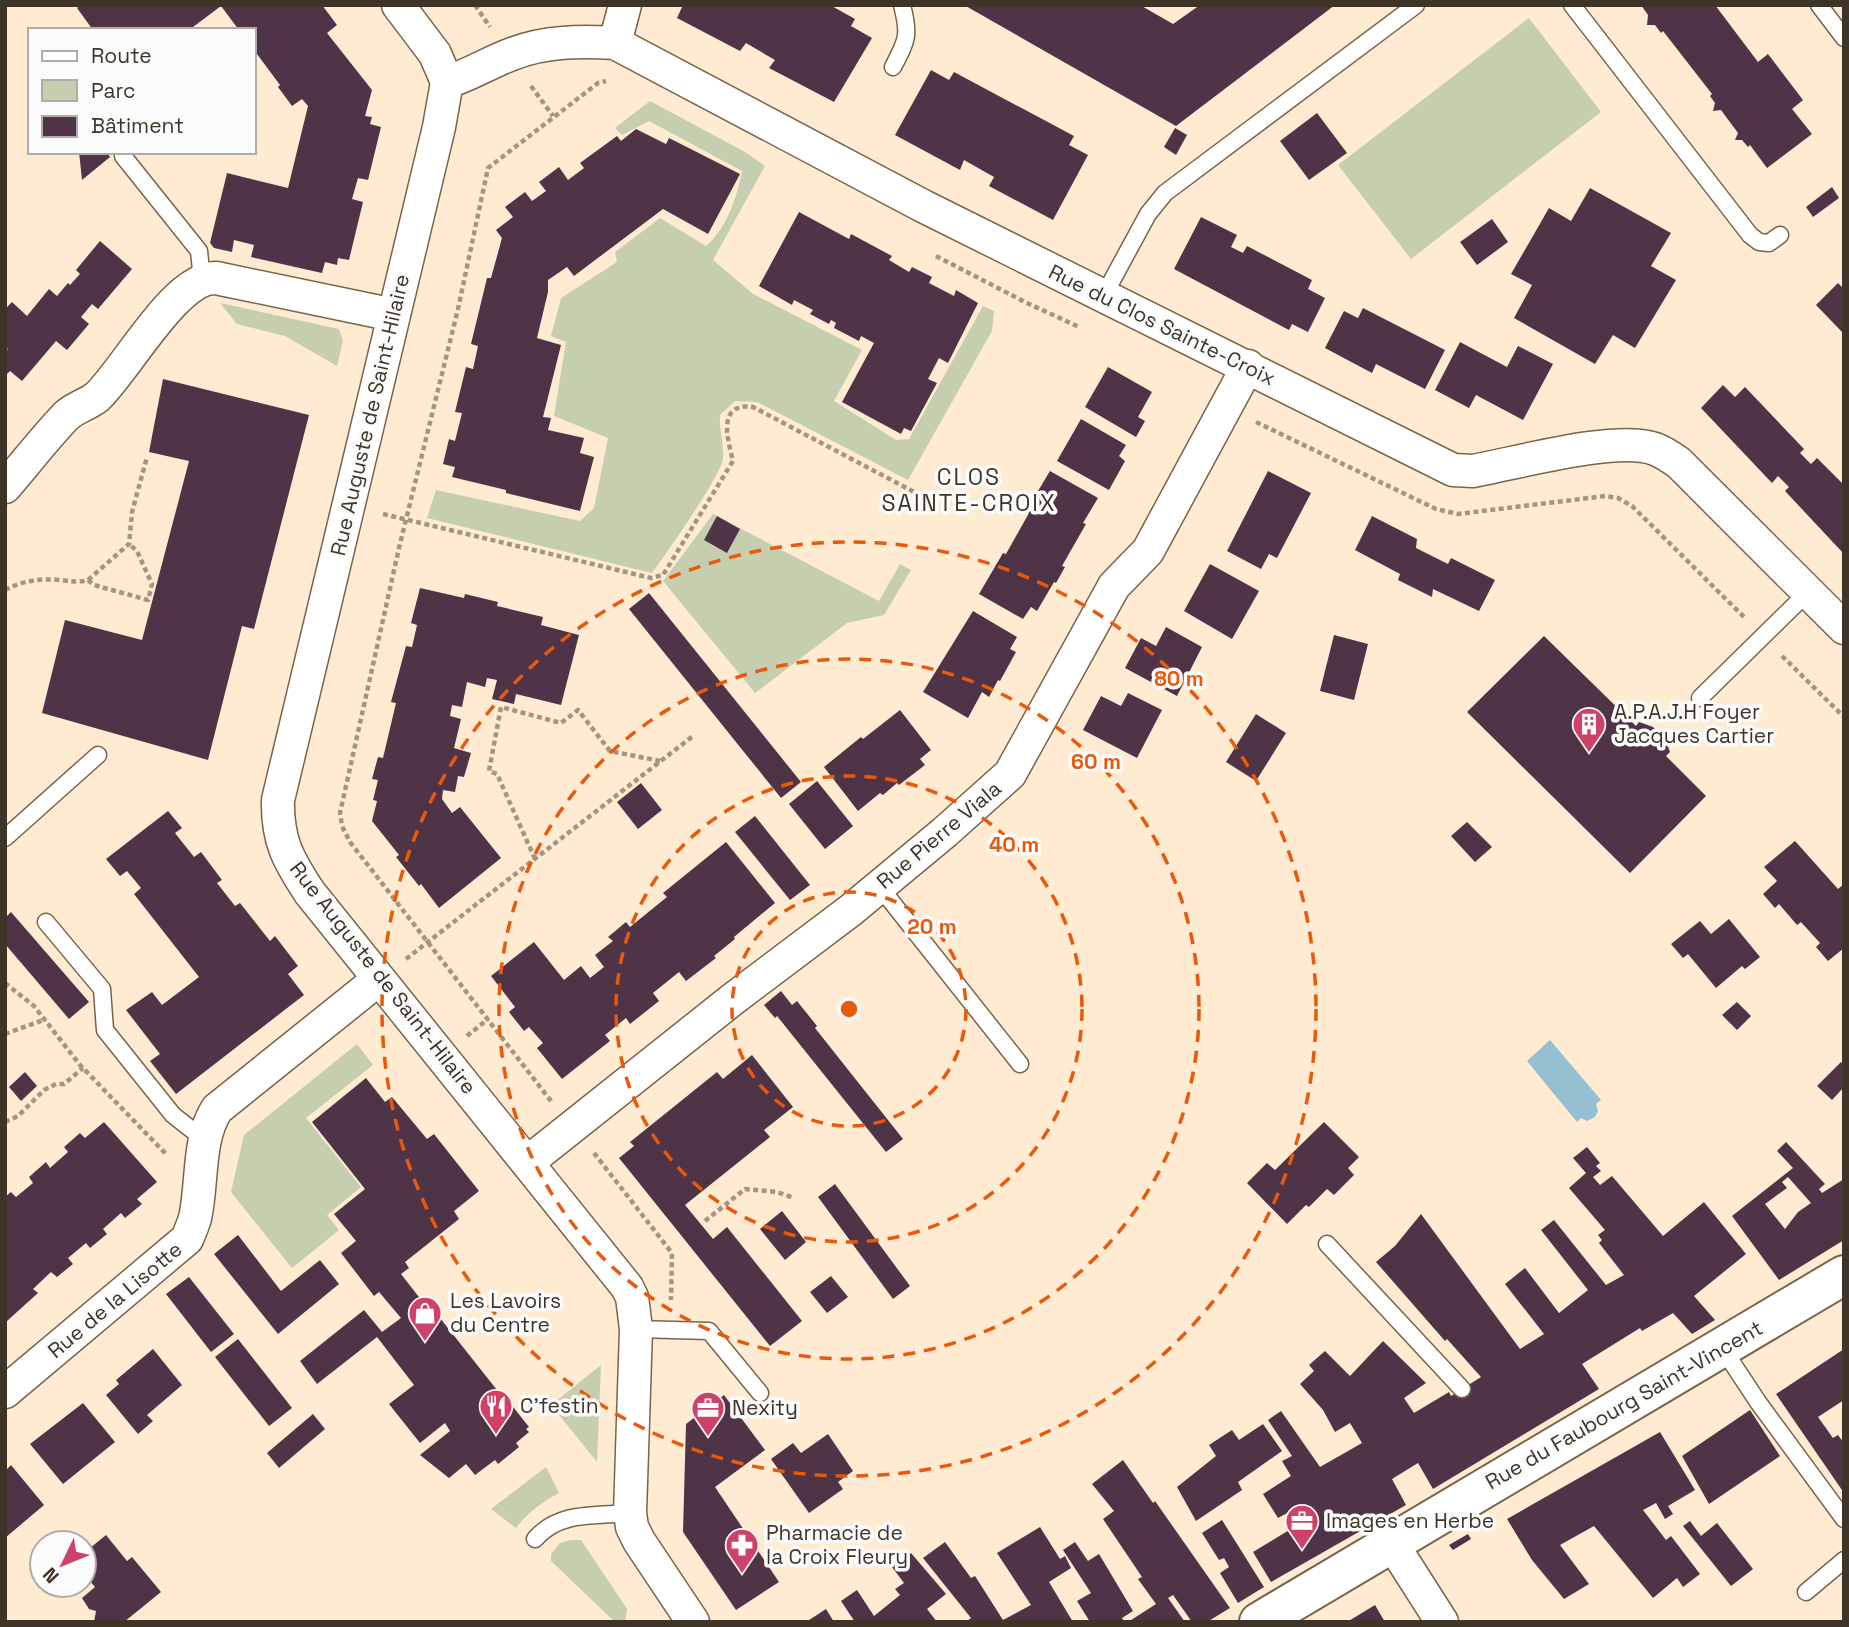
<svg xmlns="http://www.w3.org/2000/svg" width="1849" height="1627" font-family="'Space Grotesk',sans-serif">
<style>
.green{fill:#c6ceb0}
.water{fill:#94c0d1}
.building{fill:#4f3447;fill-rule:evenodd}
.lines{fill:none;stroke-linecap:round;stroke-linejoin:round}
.lane-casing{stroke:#7a6349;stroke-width:19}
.street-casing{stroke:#7a6349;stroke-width:35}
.secondary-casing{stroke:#7a6349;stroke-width:42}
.path{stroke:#a49482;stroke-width:4.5;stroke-dasharray:5 3.5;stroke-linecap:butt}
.lane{stroke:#fff;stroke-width:16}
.street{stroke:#fff;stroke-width:32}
.secondary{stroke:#fff;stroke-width:38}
.ring{fill:none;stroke:#e8590c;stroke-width:3.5;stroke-dasharray:12 9}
.labels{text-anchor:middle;stroke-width:7;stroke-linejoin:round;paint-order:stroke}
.street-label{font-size:21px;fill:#3e3428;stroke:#fbfbfb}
.poi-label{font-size:21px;fill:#3e3428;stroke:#fbfbfb;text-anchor:start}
.neighbourhood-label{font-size:23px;letter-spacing:2px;fill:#3e3428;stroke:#fbfbfb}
.centre{fill:#e8590c;stroke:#fbfbfb;stroke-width:3.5}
.ring-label{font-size:21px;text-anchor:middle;font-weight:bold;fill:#e8590c;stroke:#fbfbfb;stroke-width:7;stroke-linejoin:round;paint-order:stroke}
</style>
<rect width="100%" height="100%" fill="#ffead2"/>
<path class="green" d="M1529,18L1601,112L1411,259L1338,165Z
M650,101L745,152L765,166L713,260L753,294L862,350L834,401L896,440L909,439L983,306L994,311L992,331L908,480L757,402L735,401L720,415C719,430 724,444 723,458C723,473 664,557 652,573L427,518L436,490L580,521L594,508L608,438L554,416L566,342L551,336L561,298L617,262L615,252L660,218L706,246C727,228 737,197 742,171L649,121L622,135L615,128Z
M220,303L339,329L343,341L337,366L285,336L237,324Z
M713,514L879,601L900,564L911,570L884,615L847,623L755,693L663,581Z
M357,1044L373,1065L306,1118L361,1187L327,1215L339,1230L292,1268L231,1192L244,1135Z
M601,1365L597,1462L551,1405Z
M546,1467L559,1493C541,1503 528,1512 516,1528L491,1509Z
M572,1540H581L627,1609L625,1622H615L551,1561V1554L560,1543Z"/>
<path class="water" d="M1550,1040L1601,1100L1596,1104L1598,1111L1595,1117L1587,1121L1581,1118L1577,1122L1527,1061Z"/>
<path class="building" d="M80,5H322L337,25L327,33L372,90L365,116L372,117L370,124L381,127L368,180L358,178L352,199L363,202L349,260L338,258L337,265L325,262L322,273L251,257L254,245L234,240L232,252L214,248L210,243L227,173L288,188L308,106L302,99L292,106L278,87L280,85L254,50V30H239L221,6L189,30H93L77,8Z
M683,5H830L855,19L851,26L872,38L834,102L769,68L775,60L746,43L740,51L677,18Z
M964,5H1140L1173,24L1200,5H1335L1176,126Z
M1641,5H1715L1758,62L1768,54L1803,100L1792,109L1812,134L1767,168L1750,145L1748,147L1742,140H1735L1738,133L1721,110L1713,111L1715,103L1710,96L1712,94L1663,31L1661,33L1655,25H1647L1648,15Z
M931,70L949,80L954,72L1074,136L1069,145L1088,155L1053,220L989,186L994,177L964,160L960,170L895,135Z
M1317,113L1347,153L1309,180L1280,141Z
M1175,128L1187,135L1176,155L1164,147Z
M636,129L666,144L669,138L740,174L708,234L663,209L574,276L567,267L548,280V292L537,338L561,345L543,417L551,418L548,430L584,438L580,453L594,457L580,511L506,493V490L452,477L455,467L443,464L449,439L455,441L462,413L455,412L466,367L473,369L478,346L471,344L487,278H491L502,238L496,230L513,217L505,207L525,192L532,201L546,191L539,182L559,167L568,180L584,168L580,163L617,136L621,141Z
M79,152H107L110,157L82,180Z
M1832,187L1839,198L1813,217L1806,207Z
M1590,188L1671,233L1651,266L1676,280L1635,348L1613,335L1595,364L1514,318L1532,285L1511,274L1549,208L1571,221Z
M799,212L849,239L851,234L892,256L889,260L909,272L912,267L932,277L929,283L954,296L956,290L978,303L948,363L939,358L928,379L937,383L911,431L904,428L901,434L842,402L874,343L861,336L859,341L834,328L836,323L831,320L829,324L810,314L813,310L794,300L792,305L759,286Z
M1201,217L1237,235L1231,247L1243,253L1247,246L1312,280L1308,289L1325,298L1308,332L1292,324L1289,330L1174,269Z
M1492,219L1508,242L1477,265L1460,242Z
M100,241L132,269L98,309L92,304L81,317L89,324L67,350L56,341L22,381L10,371L5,376V352L8,349L5,347V309L12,302L27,316L49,289L57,296L68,283L70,285L80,274L76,270Z
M1838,283L1844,289V334L1816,305Z
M1363,308L1445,350L1425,389L1376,364L1372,373L1325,348L1344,311L1358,318Z
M1460,342L1507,367L1518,346L1553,364L1523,420L1476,395L1469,408L1435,390Z
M1108,367L1152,392L1138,417L1145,421L1136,437L1085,407Z
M163,379L309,415L254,629L242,626L208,760L42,713L65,620L142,640L189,461L149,452Z
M1723,385L1735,397L1745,387L1804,449L1800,453L1811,464L1817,458L1844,485V554L1785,491L1789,487L1778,476L1772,483L1701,408Z
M1081,419L1126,445L1119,456L1125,461L1109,490L1057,461Z
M1050,471L1098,498L1083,523L1086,524L1062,566L1065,567L1056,583L1054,582L1037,611L1031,607L1023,619L979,594L1003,553L1006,554L1029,513L1026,511Z
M1268,471L1311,493L1277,558L1269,554L1261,569L1227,551Z
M717,516L740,529L727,553L704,540Z
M1372,516L1417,539L1416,548L1448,564L1451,558L1495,580L1479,611L1433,589L1432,597L1398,580L1400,574L1355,550Z
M1210,564L1259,591L1232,639L1184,611Z
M420,588L464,598L465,594L498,602L497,606L543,617L541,625L579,635L561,705L516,694L514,704L492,699L497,680L487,678L485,687L467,682L462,707L452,705L450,716L461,719L454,748L471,753L464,777L458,776L455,792L443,790L442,799L452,813L460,807L501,858L439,908L421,884L419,886L396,857L399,855L372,821L377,801L373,800L378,780L372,779L378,757L383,758L396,703L391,702L406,646L412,647L417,625L411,623Z
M649,593L801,782L781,798L629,609Z
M973,611L1017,637L1010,649L1016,652L1000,681L998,680L989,697L982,692L968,718L923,692Z
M1166,627L1202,647L1177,696L1125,668L1141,638L1156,646Z
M1334,635L1368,644L1354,700L1320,691Z
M1544,636L1636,726L1639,722L1653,727L1665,739L1670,752L1666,756L1706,796L1630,873L1467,712Z
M1128,693L1162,710L1137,758L1083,730L1101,696L1121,706Z
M900,710L931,750L920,759L925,765L899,785L897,783L883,795L880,793L858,811L824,767L861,737L863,739Z
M1256,714L1286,733L1256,781L1226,762Z
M817,781L853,826L825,849L789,804Z
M641,783L662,810L638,829L617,802Z
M168,811L182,828L175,833L194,857L201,852L222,880L217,883L235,906L240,903L270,941L275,936L298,966L288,974L304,995L176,1094L150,1061L160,1054L126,1010L152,992L162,1005L199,977L134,894L141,888L127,871L120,876L106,859Z
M755,816L810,885L790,900L735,832Z
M1467,822L1492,847L1475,862L1451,836Z
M1795,841L1838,889L1844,884V948L1828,961L1816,947L1820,943L1801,922L1797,925L1779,904L1775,908L1763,894L1777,881L1764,867Z
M726,842L775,903L734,937L735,939L714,956L716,958L686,981L679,972L653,993L659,1001L630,1024L626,1018L605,1035L610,1041L562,1079L537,1048L543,1043L529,1027L524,1031L509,1012L515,1007L491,976L534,942L564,980L581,966L590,978L604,967L595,955L613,941L608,937L626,922L630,927L667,897L663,893Z
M11,912L89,1002L69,1019L5,944V918Z
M1729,919L1760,957L1745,969L1742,966L1716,988L1688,954L1683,958L1671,944L1700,921L1711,934Z
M781,991L792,1005L797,1001L817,1026L815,1028L903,1139L886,1152L777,1016L775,1018L764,1005Z
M1737,1002L1751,1016L1737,1030L1722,1015Z
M752,1055L793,1107L764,1130L770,1137L685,1205L713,1239L727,1227L802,1321L770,1346L619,1158L634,1146L630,1142L717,1072L723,1079Z
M1841,1062L1844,1065V1087L1832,1100L1817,1086Z
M25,1072L37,1086L21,1101L9,1087Z
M366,1078L385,1102L392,1097L427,1139L434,1134L479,1191L454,1211L459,1219L405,1262L409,1268L401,1274L422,1301L425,1299L508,1404L510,1403L529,1427L526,1429L529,1432L516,1443L519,1447L498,1464L495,1460L475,1475L466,1464L449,1478L420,1455L450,1431L445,1423L420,1443L389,1404L414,1385L377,1337L317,1384L300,1361L364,1310L382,1332L401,1318L379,1292L374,1296L341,1253L356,1241L334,1214L365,1189L312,1122Z
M104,1122L157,1182L137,1199L142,1204L125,1218L121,1213L103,1229L107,1234L90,1248L86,1243L68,1258L73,1264L57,1277L51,1272L33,1289L38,1293L7,1321L5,1197L11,1192L16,1197L33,1183L29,1177L46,1162L50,1168L68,1152L64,1147L80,1133L85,1138Z
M1324,1122L1359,1157L1348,1168L1354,1175L1334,1195L1327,1189L1309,1207L1306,1205L1287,1224L1247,1183L1267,1163L1275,1170Z
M1786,1142L1825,1184L1819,1189L1822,1193L1844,1179V1240L1779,1280L1732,1216L1793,1168L1777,1151ZM1788,1177L1811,1203L1798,1212L1785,1229L1765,1204L1787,1188L1782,1182Z
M1587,1147L1600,1163L1596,1166L1601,1171L1593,1177L1600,1185L1612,1176L1663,1236L1704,1202L1746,1254L1694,1296L1715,1320L1692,1334L1673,1313L1642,1331L1640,1328L1582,1364L1599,1389L1433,1489L1418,1463L1392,1479L1406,1505L1271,1582L1253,1552L1309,1518L1307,1516L1297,1521L1291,1511L1278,1518L1263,1494L1291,1476L1282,1461L1292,1456L1268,1420L1281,1411L1320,1467L1362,1443L1350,1423L1335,1432L1323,1410L1300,1384L1314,1371L1309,1365L1325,1351L1350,1376L1383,1341L1426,1383L1404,1398L1414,1413L1449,1392L1451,1396L1481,1377L1447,1339L1445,1341L1376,1262L1395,1246L1421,1214L1520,1349L1544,1334L1505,1284L1525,1268L1559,1313L1588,1290L1541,1230L1554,1220L1606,1285L1624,1275L1599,1243L1602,1240L1598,1235L1605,1230L1569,1188L1586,1173L1573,1158Z
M835,1184L910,1286L893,1299L818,1197Z
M782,1211L806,1242L785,1260L760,1229Z
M238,1235L281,1291L320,1260L339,1284L278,1334L214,1254Z
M831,1276L848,1297L827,1313L810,1292Z
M189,1277L234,1334L211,1352L166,1294Z
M238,1339L292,1408L269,1426L215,1357Z
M153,1349L182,1385L147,1415L153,1421L138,1434L106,1395L119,1384L116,1380Z
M1844,1349V1400L1818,1417L1833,1438L1838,1435L1844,1443V1493L1776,1394Z
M724,1395L765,1450L715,1487L779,1582L736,1610L683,1532L686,1424Z
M83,1403L115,1442L63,1484L30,1444Z
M1750,1410L1780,1456L1709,1504L1682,1456Z
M313,1414L325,1429L279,1468L267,1453Z
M1263,1424L1282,1451L1238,1482L1242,1490L1196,1521L1177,1487L1216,1456L1209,1445L1232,1430L1239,1440Z
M1660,1432L1695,1490L1668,1506L1673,1514L1665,1519L1656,1503L1643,1510L1666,1540L1671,1536L1700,1574L1683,1587L1677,1578L1653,1598L1594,1526L1560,1545L1589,1584L1564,1599L1532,1560L1507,1519Z
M828,1434L853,1471L838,1482L843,1489L809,1513L771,1459L793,1443L801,1453Z
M1123,1460L1153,1503L1155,1501L1230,1608L1207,1622H1192L1173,1595L1168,1598L1185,1622H1128L1156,1604L1138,1579L1142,1577L1103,1519L1114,1511L1092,1484Z
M11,1465L44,1505L5,1538V1471Z
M1222,1520L1264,1587L1238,1603L1220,1573L1229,1567L1224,1558L1219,1560L1202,1533Z
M1690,1521L1701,1536L1717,1523L1753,1569L1731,1586L1683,1526Z
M1040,1527L1060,1559L1065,1556L1071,1568L1049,1582L1073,1622H966L971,1618L923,1558L945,1542L971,1578L975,1576L1003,1620L1031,1605L997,1553Z
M1468,1534L1471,1539L1453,1550L1449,1545Z
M106,1535L127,1561L132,1557L161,1592L124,1622H94L96,1611L89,1609L82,1598L95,1587L84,1574V1553Z
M1075,1542L1088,1561L1099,1554L1133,1611L1122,1618L1125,1622H1090L1077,1601L1091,1593L1063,1550Z
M911,1553L946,1594L927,1609L937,1622H855L841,1601L857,1590L874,1616L900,1595L895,1589L904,1583L892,1567Z
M1375,1605L1385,1622H1347Z
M826,1609L834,1622H806Z"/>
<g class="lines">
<defs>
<path id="lane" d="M1572,5L1750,235L1759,242L1769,243L1780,235
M1819,5L1844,38
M893,67C907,40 910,36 902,5
M123,156L199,251L202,280
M1103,297L1148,214L1165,193L1416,5
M1700,698L1808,592
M5,838L98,755
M879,886L1020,1064
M46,922L102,989L105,1030L173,1115L196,1133L207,1137
M1327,1244L1462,1389
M636,1329L709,1331L760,1393
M1723,1349L1758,1402L1844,1519
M535,1539C559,1511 596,1516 630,1513
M1806,1592L1844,1560"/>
<path id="street" d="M398,5L435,54L447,82L439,127L278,800C277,840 288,860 310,893L627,1287L632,1297L636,1329L630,1513L632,1527L639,1541L693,1622
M615,43L625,5
M447,82C470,75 490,62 512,54C545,41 580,41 615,43L923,206L1453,470L1473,471C1517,463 1617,435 1655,449C1663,452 1672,458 1679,463L1844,628
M5,487C25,464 44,439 65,417C73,408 87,405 97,397C126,370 176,276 216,278L394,315
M528,1162L733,999L851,910L945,832L1010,774L1114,586L1148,551L1248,366
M5,1392L187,1239C190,1232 193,1225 195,1218C203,1183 197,1140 217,1109L379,979
M1391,1542L1442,1622"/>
<path id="secondary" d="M1259,1622L1844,1275"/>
</defs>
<use href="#lane" class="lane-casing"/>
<use href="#street" class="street-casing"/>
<use href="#secondary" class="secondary-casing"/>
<path class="path" d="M475,5L490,27
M531,86L553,116
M936,256L1025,302L1079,327
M1256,422L1436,509L1458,514L1605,496L1618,498L1632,506L1744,617
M383,514L651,578L663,575L733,461C728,440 716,402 753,407L918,494
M88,580L94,585L148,600L152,584L137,551L129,544
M5,590C22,581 40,578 60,580C70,581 78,583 88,580L129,544L132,512L147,457
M1782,656L1844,717
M535,859L497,774L489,771L501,707L561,723L578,710L610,751L660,761
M406,959L693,736
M5,983L34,1006L80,1065L167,1155
M5,1034L46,1019
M467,1036L488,1019
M551,1101L350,842L342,826L340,813L399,548L458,309L488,168L598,83L606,81
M5,1122L18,1116L44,1090L56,1084H64L83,1068
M594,1153L672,1253L671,1300
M705,1221L745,1189L777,1192L794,1198"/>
<use href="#lane" class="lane"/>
<use href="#street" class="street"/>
<use href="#secondary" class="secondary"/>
</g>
<g class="ring">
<circle cx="849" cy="1009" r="117"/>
<circle cx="849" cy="1009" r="233"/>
<circle cx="849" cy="1009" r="350"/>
<circle cx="849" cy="1009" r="467"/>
</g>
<defs>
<symbol id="building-pin" viewBox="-11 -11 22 30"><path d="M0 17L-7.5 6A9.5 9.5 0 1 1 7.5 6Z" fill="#cf4169" stroke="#fbfbfb"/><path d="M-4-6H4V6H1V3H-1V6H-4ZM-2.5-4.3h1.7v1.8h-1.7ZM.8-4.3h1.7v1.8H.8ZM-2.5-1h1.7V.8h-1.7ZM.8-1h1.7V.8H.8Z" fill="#fff"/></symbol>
<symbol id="shop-pin" viewBox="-11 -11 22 30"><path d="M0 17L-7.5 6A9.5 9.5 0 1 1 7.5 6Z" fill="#cf4169" stroke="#fbfbfb"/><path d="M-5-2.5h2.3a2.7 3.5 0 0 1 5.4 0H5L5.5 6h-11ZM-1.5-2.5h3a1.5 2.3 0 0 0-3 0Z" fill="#fff"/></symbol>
<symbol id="restaurant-pin" viewBox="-11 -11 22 30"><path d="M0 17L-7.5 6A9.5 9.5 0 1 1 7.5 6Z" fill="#cf4169" stroke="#fbfbfb"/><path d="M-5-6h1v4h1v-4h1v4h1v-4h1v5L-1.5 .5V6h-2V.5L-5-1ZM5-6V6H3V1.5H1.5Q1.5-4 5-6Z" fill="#fff"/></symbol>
<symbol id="office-pin" viewBox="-11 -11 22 30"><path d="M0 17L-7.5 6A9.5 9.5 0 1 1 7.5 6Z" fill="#cf4169" stroke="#fbfbfb"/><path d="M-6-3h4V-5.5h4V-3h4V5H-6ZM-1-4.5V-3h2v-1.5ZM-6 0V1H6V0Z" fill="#fff"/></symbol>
<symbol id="pharmacy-pin" viewBox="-11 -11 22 30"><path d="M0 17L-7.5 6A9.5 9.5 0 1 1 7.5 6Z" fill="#cf4169" stroke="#fbfbfb"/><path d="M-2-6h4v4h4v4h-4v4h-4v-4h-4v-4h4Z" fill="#fff"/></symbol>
</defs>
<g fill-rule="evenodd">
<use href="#building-pin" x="1570" y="705" width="38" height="52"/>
<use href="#shop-pin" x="406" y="1294" width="38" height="52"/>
<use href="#restaurant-pin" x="477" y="1387" width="38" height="52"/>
<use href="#office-pin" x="689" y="1389" width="38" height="52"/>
<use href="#office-pin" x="1283" y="1502" width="38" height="52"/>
<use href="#pharmacy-pin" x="723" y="1526" width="38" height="52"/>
</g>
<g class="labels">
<g class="street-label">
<text transform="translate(1162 325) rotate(26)" y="7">Rue du Clos Sainte-Croix</text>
<text transform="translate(370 415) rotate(-77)" y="7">Rue Auguste de Saint-Hilaire</text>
<text transform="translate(939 835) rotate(-40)" y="7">Rue Pierre Viala</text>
<text transform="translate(383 978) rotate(52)" y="7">Rue Auguste de Saint-Hilaire</text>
<text transform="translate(115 1300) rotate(-40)" y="7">Rue de la Lisotte</text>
<text transform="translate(1624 1405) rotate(-30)" y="7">Rue du Faubourg Saint-Vincent</text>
</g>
<g class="poi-label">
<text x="1614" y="719">A.P.A.J.H Foyer<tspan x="1614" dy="24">Jacques Cartier</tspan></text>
<text x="450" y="1308">Les Lavoirs<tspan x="450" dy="24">du Centre</tspan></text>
<text x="520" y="1413">C'festin</text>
<text x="732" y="1415">Nexity</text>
<text x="1326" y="1528">Images en Herbe</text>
<text x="766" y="1540">Pharmacie de<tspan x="766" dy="24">la Croix Fleury</tspan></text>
</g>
<g class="neighbourhood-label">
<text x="969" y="485">CLOS<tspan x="969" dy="26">SAINTE-CROIX</tspan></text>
</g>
</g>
<circle cx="849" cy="1009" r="10" class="centre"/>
<g class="ring-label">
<text x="1179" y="686">80 m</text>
<text x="1096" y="769">60 m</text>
<text x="1014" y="852">40 m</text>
<text x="932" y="934">20 m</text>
</g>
<rect width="1849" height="1627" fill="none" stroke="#3e3428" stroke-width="14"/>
<rect x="28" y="28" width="228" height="126" fill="#fbfbfb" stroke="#afaba7" stroke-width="2"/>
<rect x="42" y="51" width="35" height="10" fill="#ffffff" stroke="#afaba7" stroke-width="2"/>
<text x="91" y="63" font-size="21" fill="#3e3428">Route</text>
<rect x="42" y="80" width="35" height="21" fill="#c6ceb0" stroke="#afaba7" stroke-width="2"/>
<text x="91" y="98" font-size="21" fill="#3e3428">Parc</text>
<rect x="42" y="116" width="35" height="21" fill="#4f3447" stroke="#afaba7" stroke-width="2"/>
<text x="91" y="133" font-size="21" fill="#3e3428">Bâtiment</text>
<g transform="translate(63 1564) rotate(227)"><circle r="33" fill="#fbfbfb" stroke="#afaba7" stroke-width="2"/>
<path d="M0-5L12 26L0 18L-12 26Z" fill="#cf4169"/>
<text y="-10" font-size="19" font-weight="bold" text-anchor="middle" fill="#3e3428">N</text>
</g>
</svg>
